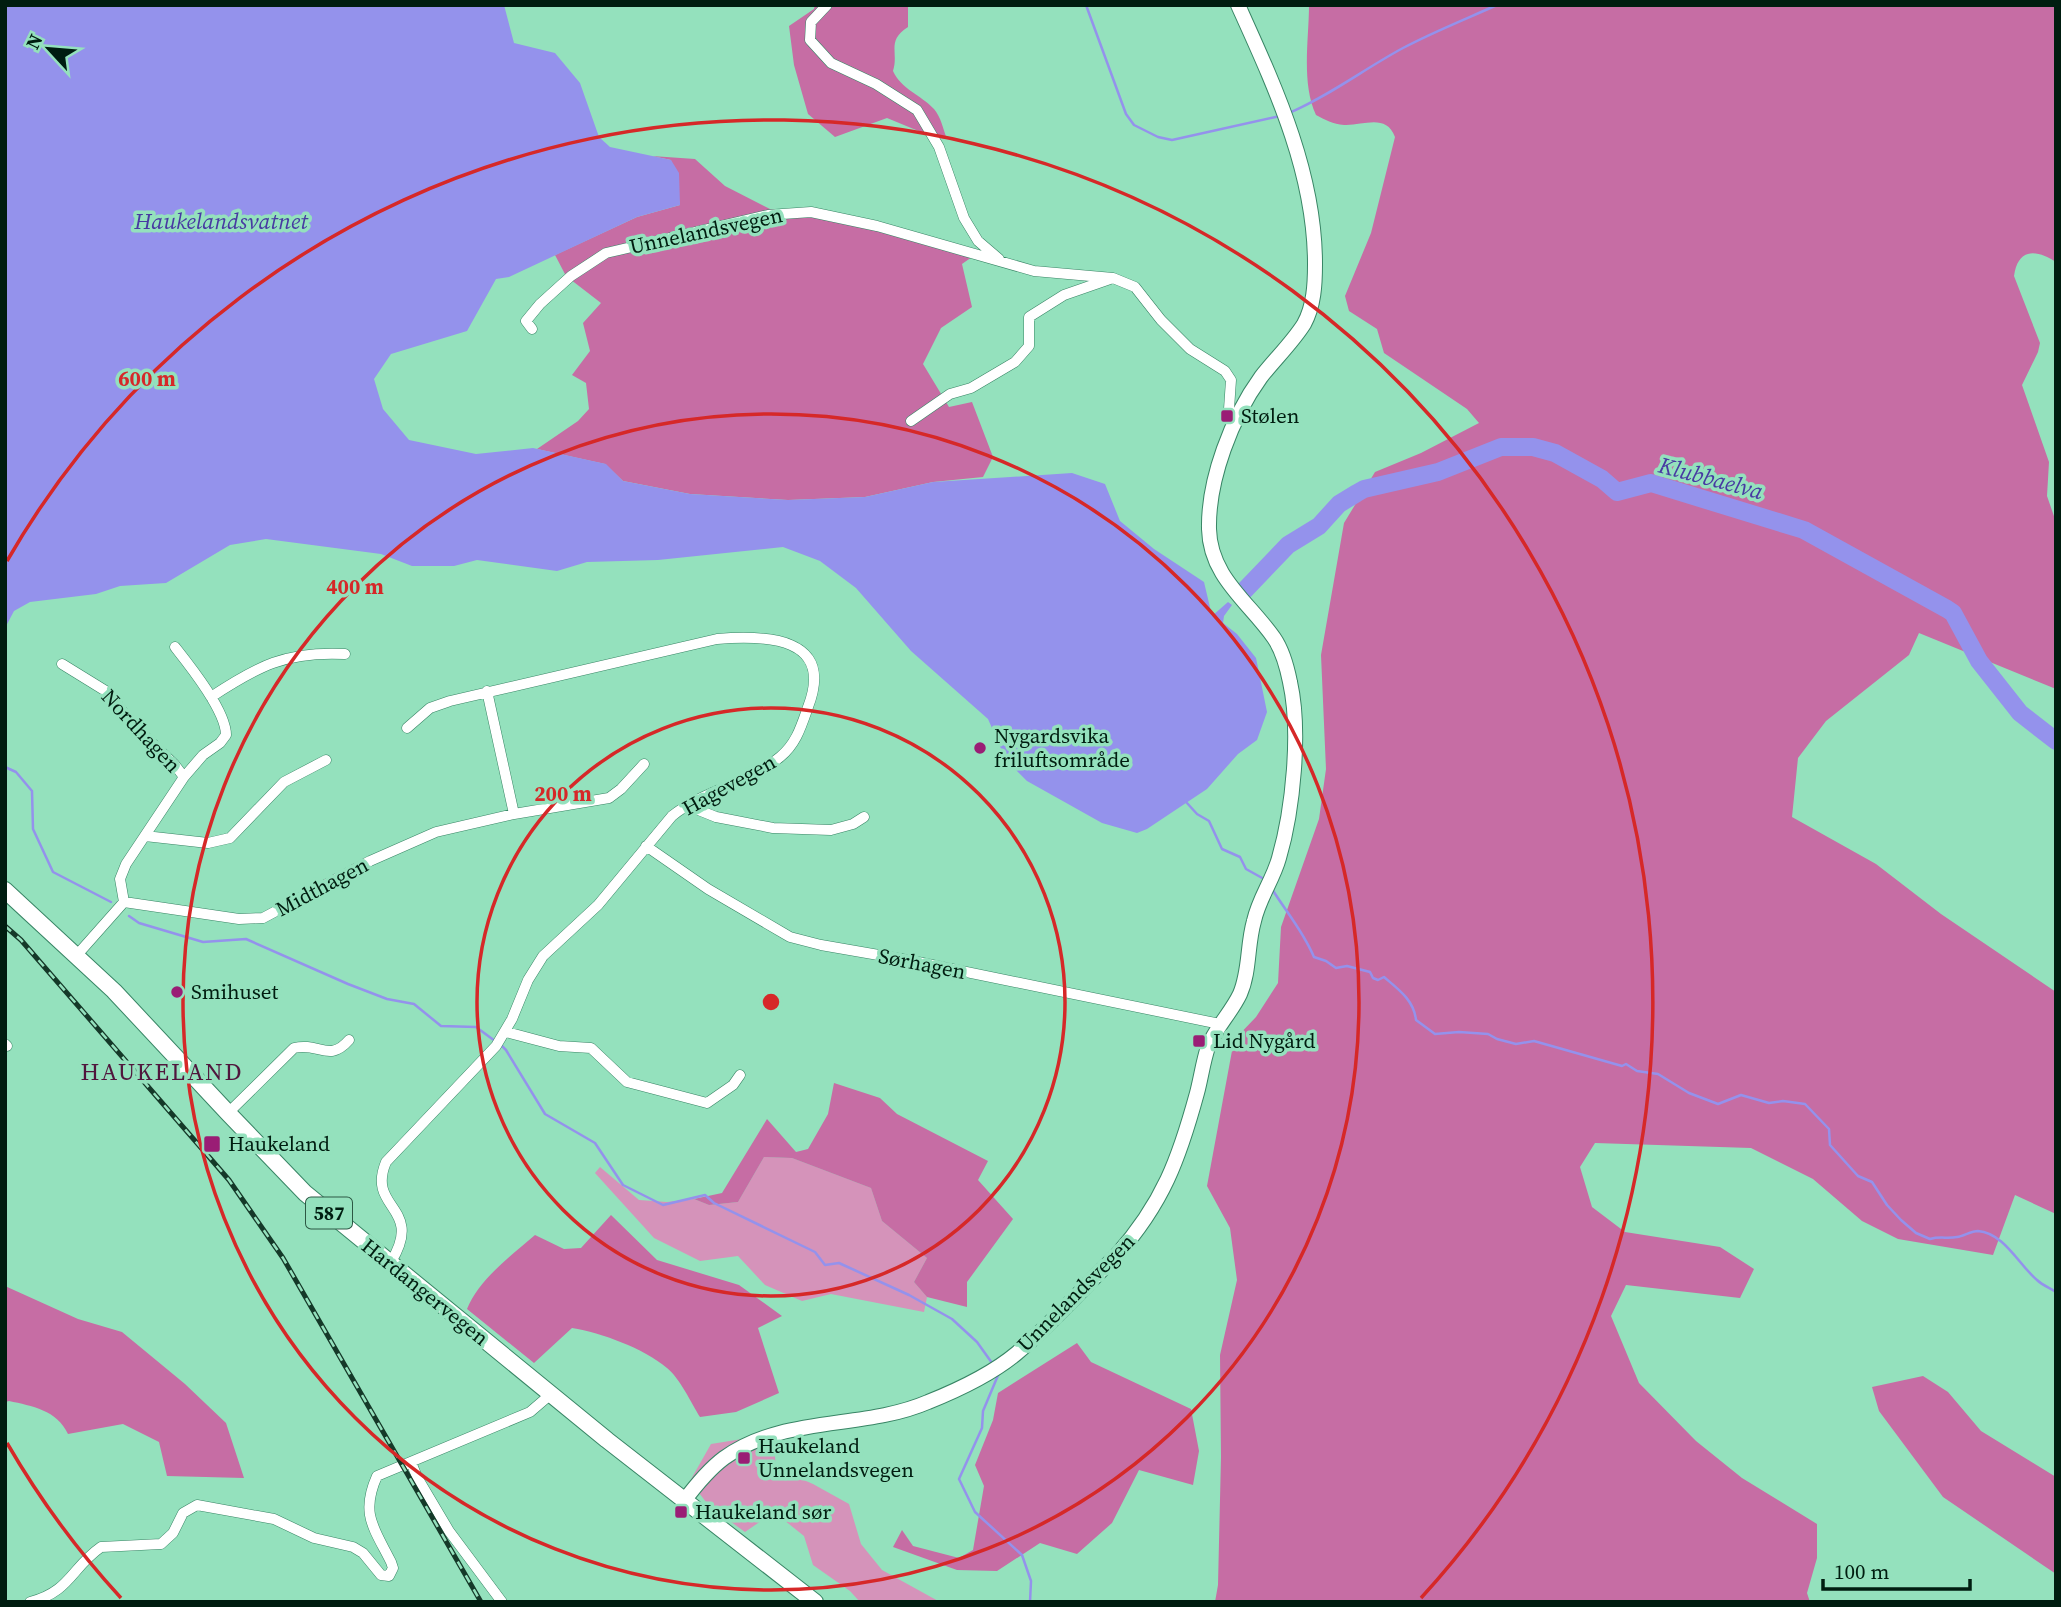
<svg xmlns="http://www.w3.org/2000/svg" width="2061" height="1607" font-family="'Source Serif 4',serif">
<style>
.green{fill:#d593ba}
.forest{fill:#c66da4}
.water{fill:#9492ec}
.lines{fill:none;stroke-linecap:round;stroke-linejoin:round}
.stream{stroke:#9492ec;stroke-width:2.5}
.river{stroke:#9492ec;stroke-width:18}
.minor-casing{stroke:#388565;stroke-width:11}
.secondary-casing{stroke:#388565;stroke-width:16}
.primary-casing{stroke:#388565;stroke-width:18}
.minor{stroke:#fff;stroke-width:10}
.secondary{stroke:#fff;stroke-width:14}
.primary{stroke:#fff;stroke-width:16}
.rail-casing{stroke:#153929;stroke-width:5}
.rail{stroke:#94e1bd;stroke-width:2.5;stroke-dasharray:8;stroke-linecap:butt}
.ring{fill:none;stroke:#d62828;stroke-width:3.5}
.poi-dot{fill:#9a1d75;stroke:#94e1bd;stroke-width:2.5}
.labels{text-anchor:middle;stroke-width:7;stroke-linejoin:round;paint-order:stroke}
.shield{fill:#94e1bd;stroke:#2c5844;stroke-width:2}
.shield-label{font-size:19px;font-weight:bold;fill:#001d10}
.street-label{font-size:21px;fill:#001d10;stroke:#94e1bd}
.poi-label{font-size:21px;fill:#001d10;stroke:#94e1bd;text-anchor:start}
.water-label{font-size:23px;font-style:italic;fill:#483aa2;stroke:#94e1bd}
.quarter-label{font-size:24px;letter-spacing:2px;fill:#50163d;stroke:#94e1bd}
.centre{fill:#d62828;stroke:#94e1bd;stroke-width:3.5}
.ring-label{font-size:21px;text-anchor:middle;font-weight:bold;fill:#d62828;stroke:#94e1bd;stroke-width:7;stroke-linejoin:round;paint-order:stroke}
</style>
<rect width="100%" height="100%" fill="#94e1bd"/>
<path class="green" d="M764,1157L792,1158L871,1188L882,1221L927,1258L914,1282L927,1297L924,1312L831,1294L802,1301L765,1285L738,1256L700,1261L654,1238L595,1173L600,1167L639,1200L667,1202L694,1199L709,1205L738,1202Z
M773,1434L776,1468L813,1484L849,1504L861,1544L882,1570L940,1602H860L850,1591L813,1565L804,1536L774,1512L745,1532L709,1506L690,1481L711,1444Z"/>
<path class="forest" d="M815,5H908V27C886,41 899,52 893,71C901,89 921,95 934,109C941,117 943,129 947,139L933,137L887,118L835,137L808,114L794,65L789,26L814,9Z
M1309,5H2056V262C2036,249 2018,248 2014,276L2040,343L2038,352L2022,385L2049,462L2047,496L2056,522V689L1919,633L1909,655L1826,721L1798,758L1792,817L1876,864L1941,914L2056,992V1214L2015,1195L1993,1255L1898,1239L1862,1221L1813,1179L1751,1148L1595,1143L1580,1167L1592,1207L1625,1232L1720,1247L1754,1269L1740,1298L1626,1285L1611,1316L1639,1383L1696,1441L1742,1478L1817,1524V1558L1807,1593L1810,1602H1215L1218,1585L1221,1457L1220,1355L1237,1280L1230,1228L1207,1186L1234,1040L1256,1017L1278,983L1281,927L1319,819L1326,769L1321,655L1344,523L1375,472L1421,453L1479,423L1467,409L1384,353L1377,329L1349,311L1345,296L1371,233L1395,137C1386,113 1363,126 1344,125C1333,124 1325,120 1316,115C1301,83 1309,39 1309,5Z
M652,156L695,159L725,186L770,209H805L979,252L962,264L972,307L941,328L923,364L949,407L972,402L993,457L983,477L933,482L865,497L788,500L690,494L623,481L605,464L537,449L578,421L589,409L586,383L572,375L590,351L583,323L601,303L566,276L555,255L637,217L680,205L671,160Z
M834,1083L880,1098L897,1114L988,1161L978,1180L1013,1219L967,1282V1307L927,1297L914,1282L927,1258L882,1221L871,1188L792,1158L764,1157L738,1202L709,1205L694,1199L722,1193L767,1119L796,1152L808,1149L828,1114Z
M611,1215L657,1260L739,1285L782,1316L758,1328L779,1393L736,1412L700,1417C692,1404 679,1377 667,1368C643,1348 602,1333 572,1328L534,1363L467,1309C479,1279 511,1256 535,1235L564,1249L581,1248Z
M5,1286L78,1319L122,1332L185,1384L226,1423L244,1478L167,1476L159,1442L123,1424L68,1434C57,1410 32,1406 9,1401L5,1402Z
M1077,1343L1091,1362L1191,1409L1199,1451L1193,1485L1139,1470L1112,1523L1077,1554L1040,1543L997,1571L957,1570L893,1547L902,1530L913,1546L959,1558L973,1550L984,1486L975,1465L993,1420L998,1393Z
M1923,1376L1948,1392L1981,1431L2056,1477V1574L1943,1497L1879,1411L1872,1387Z"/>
<path class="water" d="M5,5H504L514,43L555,53L580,83L599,137L610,147L671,160L679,173L680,205L637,217L509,277L496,279L467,331L391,354L374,379L383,409L409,440L476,454L533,448L606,464L623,481L690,494L788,500L865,497L933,482L1072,473L1105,484L1120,521L1154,549L1204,582L1212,616L1228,602L1232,605L1224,616L1223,623L1237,634L1256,658L1267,712L1257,740L1238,754L1207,789L1147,829L1137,833L1102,823L1027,781L1006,760L988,719L911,651L856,588L820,561L783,547L658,560L587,562L557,571L477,560L454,566H412L381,554L266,539L230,545L166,583L120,586L96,594L30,602L14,611L5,628Z"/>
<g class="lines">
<path class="stream" d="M1086,5L1126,114L1134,125L1158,137L1172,140L1280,116
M1289,113C1329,96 1364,69 1403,48C1433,32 1466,19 1497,5
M5,767L16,772L32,791L33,829L53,872L111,902
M1187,803L1197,814L1209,821L1222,849L1240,857L1246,869L1264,879
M1272,889C1287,913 1303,931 1314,957L1326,961L1336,968L1347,966L1370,972L1373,978L1378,980L1384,977C1398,989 1414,1000 1416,1020L1435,1034L1459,1032L1488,1034L1497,1039L1516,1044L1534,1041L1622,1066L1626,1064L1637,1071L1658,1074L1689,1093L1718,1104L1741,1095L1769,1103L1783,1101L1805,1104L1829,1129L1830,1145L1858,1176L1872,1182L1887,1205L1901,1220L1916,1233L1930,1239C1940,1236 1947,1239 1957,1237C1964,1236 1971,1231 1978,1231C2004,1233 2019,1265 2037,1280C2042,1285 2050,1288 2056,1292
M129,916L139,923L203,942L246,939L348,984L387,999L414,1004L441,1026L476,1027L495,1041
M501,1045L506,1050L545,1114L595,1143L623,1185L663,1205L705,1195L714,1203L815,1252L825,1265L839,1263L909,1295L952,1319L977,1342L992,1363
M999,1373L983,1411L982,1428L959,1479L975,1512L1022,1555L1031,1581L1030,1602"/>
<path class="river" d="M1242,593L1288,545L1319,526L1339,504L1357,493L1364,489L1438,472L1501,447H1533L1555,453L1602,479L1617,492L1651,483L1804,530L1947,609L1953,613L1979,661L2020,713L2056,741"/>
<defs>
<path id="minor" d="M827,5L811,22L810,40L831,63L876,84L917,110L939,147L964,218L978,241L999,259
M532,329L526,321L540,304L571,276L606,253L768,215L811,212L877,226L1034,271L1113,278L1135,287L1161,320L1190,349L1225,371L1231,380L1229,409L1237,417
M911,421L950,394L971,388L1015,362L1029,346V317L1064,295L1110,279
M62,664L109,693L131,723L174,764L184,777
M487,691L514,814
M211,697C258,666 286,651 345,654
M686,805L716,817L773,828L831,830L853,824L864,817
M145,836L208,843L230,838L284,782L326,760
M646,846L708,889L790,937L821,945L913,961L1220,1024
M124,902L239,919L263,918L370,861L436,832L514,814L609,798L621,789L644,764
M77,955L124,902L120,879L126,864L184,777L203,755L220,743L226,735C226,711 190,666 175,647
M506,1032L559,1046L591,1048L627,1082L707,1103L733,1085L740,1075
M5,1044L7,1046
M228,1113L294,1048C319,1042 329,1063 349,1040
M391,1262C425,1206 366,1210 386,1162L496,1046L512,1019L528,980L543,956L598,905L672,816C704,790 748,784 780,757C796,744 801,727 808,707C835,637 767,635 717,639L450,701L430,708L407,728
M411,1462L417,1477L449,1531L502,1602
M30,1602C70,1592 71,1568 101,1547L161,1544L173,1533L183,1513L197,1505L274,1519L314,1538L353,1547L363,1553L381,1575L389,1576L393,1568L391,1562C374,1528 360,1514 377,1476L530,1412L551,1394"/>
<path id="secondary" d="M684,1501C696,1485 708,1470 724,1458C784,1415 863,1430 928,1402C958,1390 992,1374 1017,1353C1052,1323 1083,1288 1116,1256C1163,1203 1179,1159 1197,1093C1201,1078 1203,1062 1208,1047C1216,1027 1231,1013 1240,994C1250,971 1247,945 1254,921C1259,898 1273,880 1279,858C1293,810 1301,731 1290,682C1287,667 1283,651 1274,638C1249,602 1210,577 1209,529C1208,479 1232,417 1261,377C1275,359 1292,343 1304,324C1314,306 1315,284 1315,264C1315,172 1275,87 1238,5"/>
<path id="primary" d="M5,890L114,991L228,1113L305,1193L607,1440L815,1602"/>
</defs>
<use href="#minor" class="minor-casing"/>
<use href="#secondary" class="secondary-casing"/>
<use href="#primary" class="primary-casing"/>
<use href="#minor" class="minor"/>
<use href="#secondary" class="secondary"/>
<use href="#primary" class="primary"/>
<defs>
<path id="rail" d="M5,926L21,940L229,1180L283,1258L481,1602"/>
</defs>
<use href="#rail" class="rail-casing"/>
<use href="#rail" class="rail"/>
</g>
<g class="ring">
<circle cx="771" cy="1002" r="294"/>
<circle cx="771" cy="1002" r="588"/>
<path d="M121 1598A882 882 0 0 1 7 1443M7 561A882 882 0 1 1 1421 1598"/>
</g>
<g class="poi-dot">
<rect x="1220" y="409" width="14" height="14" rx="3.5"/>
<circle cx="980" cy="748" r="7"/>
<circle cx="177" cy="992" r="7"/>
<rect x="1192" y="1034" width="14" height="14" rx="3.5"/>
<rect x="203" y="1135" width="18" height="18" rx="3.5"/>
<rect x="737" y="1451" width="14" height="14" rx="3.5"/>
<rect x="674" y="1505" width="14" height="14" rx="3.5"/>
</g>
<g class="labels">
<rect class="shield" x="306" y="1197.5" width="46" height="31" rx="5"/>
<g class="shield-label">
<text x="329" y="1220">587</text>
</g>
<g class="street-label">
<text transform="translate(706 231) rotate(-12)" y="7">Unnelandsvegen</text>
<text transform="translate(141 731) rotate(47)" y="7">Nordhagen</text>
<text transform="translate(729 785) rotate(-29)" y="7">Hagevegen</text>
<text transform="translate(322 887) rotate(-28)" y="7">Midthagen</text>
<text transform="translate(922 964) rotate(11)" y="7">Sørhagen</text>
<text transform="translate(425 1292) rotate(39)" y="7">Hardangervegen</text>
<text transform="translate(1076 1293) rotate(-45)" y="7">Unnelandsvegen</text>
</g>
<g class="poi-label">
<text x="1241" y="423">Stølen</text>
<text x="994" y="743">Nygardsvika<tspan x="994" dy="24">friluftsområde</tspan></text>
<text x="191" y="999">Smihuset</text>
<text x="1213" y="1048">Lid Nygård</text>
<text x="228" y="1151">Haukeland</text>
<text x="758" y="1453">Haukeland<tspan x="758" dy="24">Unnelandsvegen</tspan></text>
<text x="695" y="1519">Haukeland sør</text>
</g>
<g class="water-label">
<text x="221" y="229">Haukelandsvatnet</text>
<text transform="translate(1711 478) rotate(15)" y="8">Klubbaelva</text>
</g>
<g class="quarter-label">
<text x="162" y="1080">HAUKELAND</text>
</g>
</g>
<circle cx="771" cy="1002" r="10" class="centre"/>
<g class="ring-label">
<text x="147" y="386">600 m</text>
<text x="355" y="594">400 m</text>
<text x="563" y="801">200 m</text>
</g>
<rect width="2061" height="1607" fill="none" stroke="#001d10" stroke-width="14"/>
<g transform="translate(49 49) rotate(296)" stroke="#94e1bd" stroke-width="5" paint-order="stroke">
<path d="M0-5L12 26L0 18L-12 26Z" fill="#001d10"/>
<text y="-10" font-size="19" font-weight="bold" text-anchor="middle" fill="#001d10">N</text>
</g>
<path d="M1823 1579v10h147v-10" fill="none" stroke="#001d10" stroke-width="3.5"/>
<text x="1834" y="1579" font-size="21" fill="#001d10" stroke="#94e1bd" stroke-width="5" paint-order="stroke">100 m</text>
</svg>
